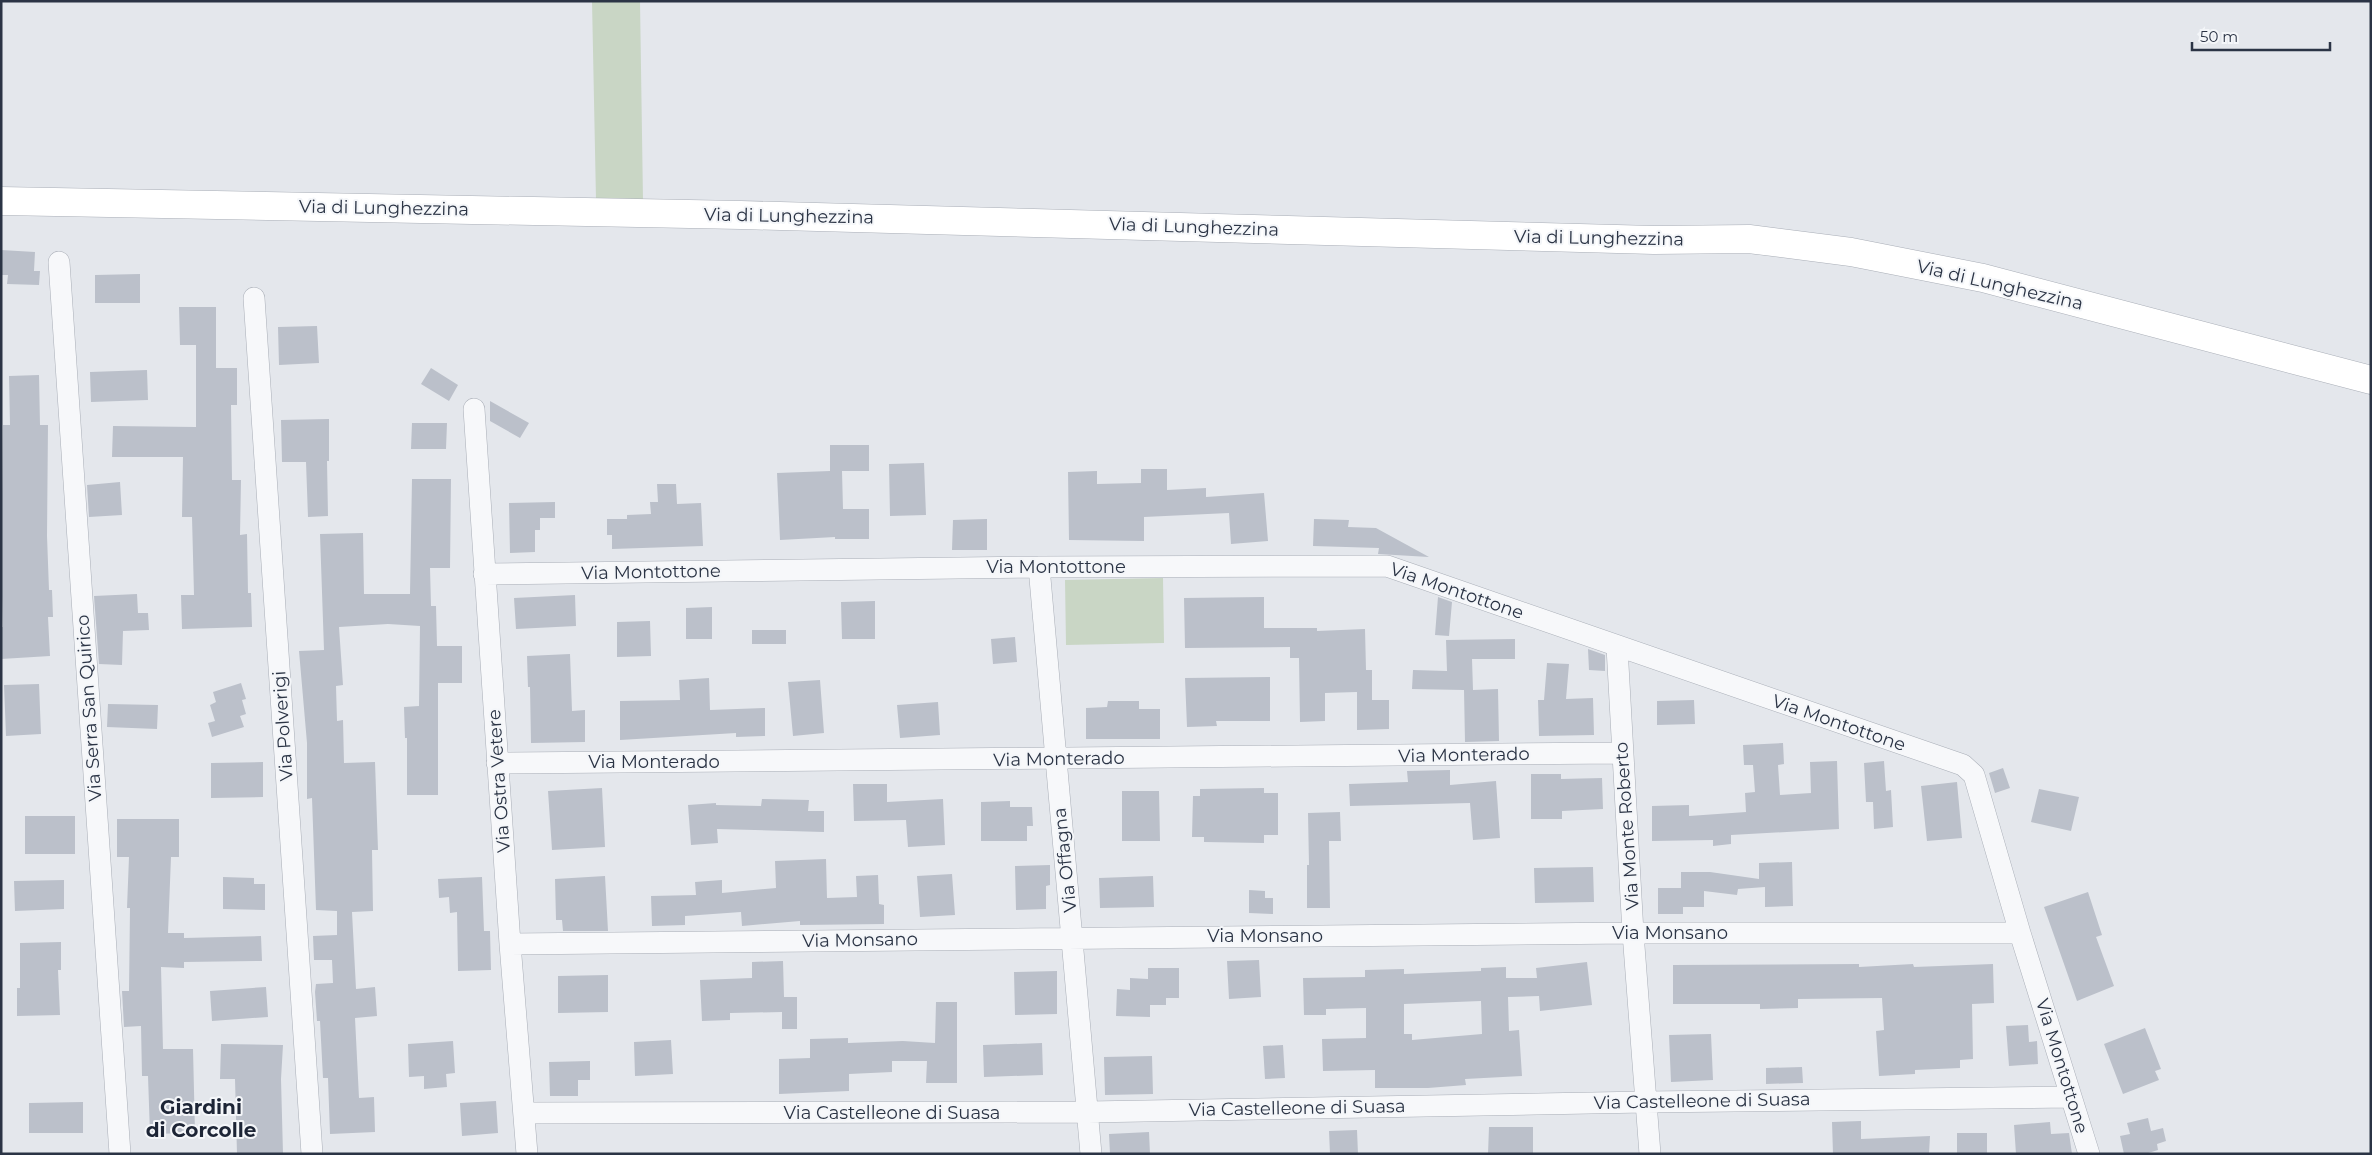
<svg xmlns="http://www.w3.org/2000/svg" width="2372" height="1155" font-family="Montserrat,sans-serif">
<style>
.green{fill:#c9d6c5}
.building{fill:#bbc0ca;fill-rule:evenodd}
.lines{fill:none;stroke-linecap:round;stroke-linejoin:round}
.street-casing{stroke:#a9aeb7;stroke-width:22}
.secondary-casing{stroke:#a9aeb7;stroke-width:29}
.street{stroke:#f7f8fa;stroke-width:21}
.secondary{stroke:#fff;stroke-width:28}
.labels{text-anchor:middle;stroke-width:4;stroke-linejoin:round;paint-order:stroke}
.street-label{font-size:18px;fill:#2b3445;stroke:#f4f6f9}
.quarter-label{font-size:20px;font-weight:bold;fill:#1d2536;stroke:#f4f6f9}
</style>
<rect width="100%" height="100%" fill="#e4e7ec"/>
<path class="green" d="M592,1H640L643,201L596,200Z
M1163,578L1164,643L1066,645L1065,580Z"/>
<path class="building" d="M1,250L35,252L34,271H40L39,285L7,284L8,275H1Z
M140,274V303H95V275Z
M179,307H216V368H237V405H231L232,480H241L240,535L247,534L248,593H251L252,627L182,629L181,595H194L192,517H182L183,457H112L113,426L196,427V345H180Z
M317,326L319,363L279,365L278,327Z
M431,368L458,385L449,401L421,384Z
M147,370L148,400L91,402L90,372Z
M39,375L40,425H48L47,536L49,590H52L53,617H48L50,656L1,659V627H3L1,566L3,425H10L9,376Z
M490,401L529,423L520,438L490,421Z
M329,419V461H327L328,516L308,517L306,462H282L281,420Z
M412,423H447L446,449H411Z
M830,445H869V471H842L843,509H869V539H835V537L780,540L777,473L830,471Z
M924,463L926,515L890,516L889,464Z
M1141,469H1167V490L1206,488V497L1264,493L1268,541L1231,544L1229,513L1144,517V541L1069,540L1068,472L1097,471V484L1141,483Z
M412,479H451L450,568H430L431,606H436L437,646H462V683H438V795H407V738H405L404,707L419,706L420,626L388,624L339,627L343,685L336,686L337,721L343,720L344,763L375,762L378,850H372L373,911L352,912L356,989L375,987L377,1016L355,1018L359,1098L374,1097L375,1132L330,1134L328,1078H323L320,1021H317L315,992L316,984L333,983L332,960H314L313,936L337,935V911L316,910L312,798L307,799V743L299,651L324,650L320,534L363,533L364,594H410Z
M120,482L122,515L89,517L87,485Z
M657,484H676L677,504L701,503L703,546L612,549V535H607V519H627V515L651,514L650,502H658Z
M555,502V518H540V530H535V552L510,553L509,503Z
M987,519V550H952L953,520Z
M1314,519L1349,520L1348,527L1376,528L1429,557L1378,554L1379,548L1313,546Z
M137,594L138,613H148L149,630L123,631L122,665L99,664L94,596Z
M575,595L576,626L516,629L514,598Z
M1264,597V628H1317V631L1365,629L1366,670H1372V700H1389V729L1357,730V692L1325,693V721L1300,722L1299,658H1290V647L1185,648L1184,598Z
M1438,597L1452,602L1449,636L1435,635Z
M875,601V639H842L841,602Z
M712,607V639H686V608Z
M650,621L651,656L617,657V622Z
M752,630H786V644H752Z
M1015,637L1017,662L993,664L991,639Z
M1515,639V659H1472L1473,690L1498,689L1499,741L1465,742L1464,690L1412,689L1413,670L1447,671L1446,640Z
M1588,649L1605,655V671L1589,670Z
M570,654L572,711L585,710V742L531,743L530,687H528L527,656Z
M1547,663L1569,664L1566,699L1593,698L1594,735L1539,736L1538,700H1544Z
M1270,677V721H1216L1217,726L1187,727L1185,678Z
M709,678L710,710L765,708V736L736,737V733L620,740V701L680,700L679,680Z
M820,680L824,733L793,736L788,682Z
M241,683L246,699L242,700L246,714L240,716L244,727L212,737L208,723L215,721L210,705L216,702L213,692Z
M39,684L41,734L6,736L4,685Z
M1694,700L1695,724L1657,725V701Z
M1108,701H1139V709H1160V739H1086V708L1107,707Z
M938,702L940,735L900,738L897,705Z
M108,704L158,705L157,729L107,727Z
M1783,743L1784,764L1778,765L1780,795L1811,793L1810,762L1837,761L1839,829L1731,835V844L1713,846V840L1652,841V806L1689,805V816L1746,812L1745,793L1755,792L1753,765H1744L1743,745Z
M1884,761L1886,791L1891,790L1893,827L1874,829L1873,802H1866L1864,763Z
M263,762V797L211,798V763Z
M2003,768L2010,788L1995,793L1989,773Z
M1450,770V785L1496,781L1500,838L1473,840L1470,803L1350,806L1349,784L1408,782L1407,771Z
M1531,774H1561V779L1602,778L1603,809L1562,811V819H1531Z
M1957,782L1962,838L1927,841L1921,786Z
M853,784H887V802L943,799L945,845L908,847L906,820L854,821Z
M602,788L605,847L552,850L548,791Z
M1264,788V793H1278V835H1264V843L1204,842V837H1192L1193,796H1200V789Z
M2039,789L2079,797L2071,831L2031,822Z
M1122,791H1159L1160,841H1122Z
M762,799L809,800L808,811H824V832L717,829L718,843L691,845L688,805L716,803V805L761,806Z
M1010,801V807H1032L1033,826H1027V841H981V802Z
M1340,812L1341,841H1329L1330,908H1307V865H1309L1308,813Z
M25,816H75V854H25Z
M117,819H179V857H171L168,933H184V938L261,936L262,961L184,962V968L161,967L163,1049H193L195,1133L150,1134L148,1076H142L141,1026L124,1027L122,991H129L130,908H127L129,857H117Z
M826,859L827,898L857,897L856,876L878,875L879,904L884,905V924L800,925V921L742,926L741,912L685,916V925L652,926L651,896L696,895L695,882L722,880V893L776,888L775,861Z
M1792,862L1793,906L1765,907V887L1738,889L1737,895L1704,891V907H1683V914H1658V888H1681V872H1710L1759,879V863Z
M1050,865V885L1046,886V909L1016,910L1015,866Z
M1593,867L1594,902L1535,903L1534,868Z
M952,874L955,915L920,917L917,876Z
M605,876L608,931H563L562,920H556L555,879Z
M1153,876L1154,907L1100,908L1099,878Z
M223,877L254,878V884H265V910L223,909Z
M482,877L484,931H490L491,970L458,971L457,912L450,913L449,897L439,898L438,879Z
M64,880V909L15,911L14,881Z
M1249,890L1265,891V898H1273V914L1249,913Z
M2088,892L2102,935L2096,937L2114,986L2077,1001L2044,907Z
M61,942V970H58L60,1015L17,1016V988H20V943Z
M1259,960L1261,997L1229,999L1227,961Z
M783,961L784,997H797V1029H782V1012L730,1013V1020L702,1021L700,980L752,978V962Z
M1587,962L1592,1005L1540,1011L1539,996L1508,997L1509,1031L1519,1030L1522,1076L1465,1079L1466,1085L1428,1088H1375V1070L1323,1071L1322,1039L1366,1038V1008L1326,1009V1015H1304L1303,978L1365,977V970L1404,969V974L1481,971V968L1506,967V978H1537L1536,968ZM1481,1001L1482,1034L1412,1040V1034H1404V1004Z
M1859,964V967L1913,964L1914,967L1993,964L1994,1003L1972,1004L1973,1059L1960,1060V1068L1915,1070V1074L1879,1076L1876,1031L1884,1030L1882,998L1798,999V1008L1760,1009V1004H1673V965Z
M1148,968H1179V998H1166V1005H1150V1017L1116,1016L1117,989L1130,990V978L1148,979Z
M1057,971V1014L1015,1015L1014,972Z
M608,975V1012L558,1013V976Z
M266,987L268,1017L212,1021L210,991Z
M936,1002H957V1083H926L927,1061H892V1072L849,1074V1091L779,1094V1059L810,1058V1039L848,1038V1043L903,1041L935,1043Z
M2028,1025L2029,1042L2037,1041L2038,1064L2009,1066L2006,1026Z
M2145,1028L2161,1069L2155,1071L2159,1080L2123,1094L2104,1044Z
M1711,1034L1713,1080L1671,1082L1669,1035Z
M671,1040L673,1074L635,1076L634,1042Z
M453,1041L455,1073L446,1074L447,1087L424,1089V1076L409,1077L408,1044Z
M1042,1043L1043,1075L984,1077L983,1045Z
M221,1044L283,1045L281,1079L283,1154H237L235,1079H220Z
M1283,1045L1285,1078L1265,1079L1263,1046Z
M1152,1056L1153,1094L1105,1095L1104,1057Z
M590,1061V1080H578V1096H550L549,1062Z
M1802,1067L1803,1083L1766,1084V1068Z
M496,1101L498,1133L462,1136L460,1103Z
M83,1102V1133H29V1103Z
M2148,1118L2151,1131L2163,1128L2166,1141L2157,1144L2158,1150L2145,1154H2124L2120,1136L2130,1134L2127,1123Z
M1861,1121V1139L1930,1136L1929,1154H1833L1832,1122Z
M2050,1122L2051,1134L2069,1133L2072,1154H2016L2014,1125Z
M1489,1127H1533V1154H1488Z
M1357,1130L1358,1154H1330L1329,1131Z
M1149,1132L1150,1154H1110L1109,1134Z
M1957,1133H1987V1154H1957Z"/>
<g class="lines">
<defs>
<path id="street" d="M59,262L120,1154
M254,298L312,1154
M474,409L510,944L527,1154
M1039,567L1091,1154
M484,574L1039,567L1387,566L1963,765L1974,775L2020,933L2089,1154
M1617,647L1633,933L1650,1154
M497,763L1622,753
M510,944L1633,933H2020
M524,1113L1088,1112L1645,1102L2070,1097"/>
<path id="secondary" d="M1,201L741,215L1654,240L1749,239L1851,252L1983,278L2371,380"/>
</defs>
<use href="#street" class="street-casing"/>
<use href="#secondary" class="secondary-casing"/>
<use href="#street" class="street"/>
<use href="#secondary" class="secondary"/>
</g>
<g class="labels">
<g class="street-label">
<text transform="translate(384 208) rotate(1)" y="6">Via di Lunghezzina</text>
<text transform="translate(789 216) rotate(1)" y="6">Via di Lunghezzina</text>
<text transform="translate(1194 227) rotate(2)" y="6">Via di Lunghezzina</text>
<text transform="translate(1599 238) rotate(1)" y="6">Via di Lunghezzina</text>
<text transform="translate(2000 285) rotate(13)" y="6">Via di Lunghezzina</text>
<text x="1056" y="573">Via Montottone</text>
<text transform="translate(651 572) rotate(-1)" y="6">Via Montottone</text>
<text transform="translate(1457 591) rotate(19)" y="6">Via Montottone</text>
<text transform="translate(89 708) rotate(-94)" y="6">Via Serra San Quirico</text>
<text transform="translate(1839 723) rotate(19)" y="6">Via Montottone</text>
<text transform="translate(283 726) rotate(-94)" y="6">Via Polverigi</text>
<text transform="translate(1464 755) rotate(-1)" y="6">Via Monterado</text>
<text transform="translate(1059 759) rotate(-1)" y="6">Via Monterado</text>
<text x="654" y="768">Via Monterado</text>
<text transform="translate(499 781) rotate(-94)" y="6">Via Ostra Vetere</text>
<text transform="translate(1627 826) rotate(-94)" y="6">Via Monte Roberto</text>
<text transform="translate(1065 860) rotate(-96)" y="6">Via Offagna</text>
<text x="1670" y="939">Via Monsano</text>
<text x="1265" y="942">Via Monsano</text>
<text transform="translate(860 940) rotate(-1)" y="6">Via Monsano</text>
<text transform="translate(2062 1066) rotate(73)" y="6">Via Montottone</text>
<text transform="translate(1702 1101) rotate(-1)" y="6">Via Castelleone di Suasa</text>
<text transform="translate(1297 1108) rotate(-1)" y="6">Via Castelleone di Suasa</text>
<text x="892" y="1119">Via Castelleone di Suasa</text>
</g>
<g class="quarter-label">
<text x="201" y="1114">Giardini<tspan x="201" dy="23">di Corcolle</tspan></text>
</g>
</g>
<rect width="2372" height="1155" fill="none" stroke="#2b3445" stroke-width="5"/>
<path d="M2192 42v8h138v-8" fill="none" stroke="#2b3445" stroke-width="2.5"/>
<text x="2200" y="42" font-size="15" fill="#2b3445" stroke="#f4f6f9" stroke-width="4" paint-order="stroke">50 m</text>
</svg>
